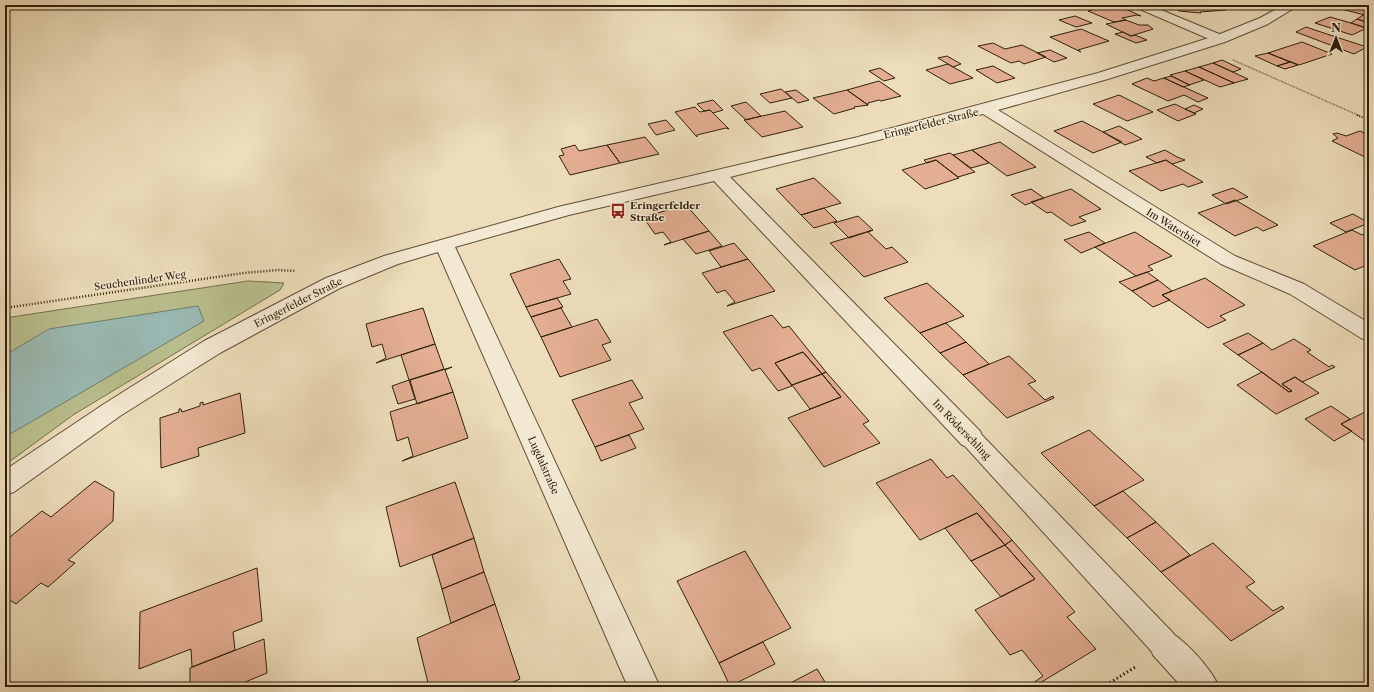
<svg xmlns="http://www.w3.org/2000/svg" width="1374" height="692" font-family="'Libre Caslon Text',serif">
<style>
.green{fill:#bac08e;stroke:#74704c}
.water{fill:#9abbb5;stroke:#6f7d71}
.building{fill:#e3ae92;stroke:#2f200b}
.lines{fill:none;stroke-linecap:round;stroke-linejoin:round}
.lane-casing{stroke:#5e4f37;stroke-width:2}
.street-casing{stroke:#5e4f37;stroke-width:2}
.path-far3{stroke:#2f200b;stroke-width:1.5;stroke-dasharray:0.5 1;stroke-linecap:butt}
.path-far2{stroke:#2f200b;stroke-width:2;stroke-dasharray:1 1.5;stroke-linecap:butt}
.path-far1{stroke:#2f200b;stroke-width:2.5;stroke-dasharray:1 2;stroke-linecap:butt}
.path{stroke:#2f200b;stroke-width:3;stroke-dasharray:1.5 2.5;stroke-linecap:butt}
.lane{fill:#f3e9d2;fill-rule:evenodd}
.street{fill:#f3e9d2;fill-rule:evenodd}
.labels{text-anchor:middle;stroke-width:3;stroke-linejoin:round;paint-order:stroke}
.street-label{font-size:10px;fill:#2f200b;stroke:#f3e9d2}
.poi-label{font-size:10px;font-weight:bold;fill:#2f200b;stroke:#f3e9d2;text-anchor:start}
</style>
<rect width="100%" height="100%" fill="#edddba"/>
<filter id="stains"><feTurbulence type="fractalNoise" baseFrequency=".005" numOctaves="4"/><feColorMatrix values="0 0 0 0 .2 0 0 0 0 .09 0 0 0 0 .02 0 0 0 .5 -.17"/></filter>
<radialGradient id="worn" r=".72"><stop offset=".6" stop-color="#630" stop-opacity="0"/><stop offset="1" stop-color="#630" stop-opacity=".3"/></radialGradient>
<path class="green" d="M248,281L284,283L280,290L73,415L5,465V318Z"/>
<path class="water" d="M198,306L204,321L5,437V355L49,329Z"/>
<path class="building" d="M1111,5H1117L1141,16L1137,15L1122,18L1126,20L1114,22L1088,11Z
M1172,5H1229L1226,10L1200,12L1201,13L1179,11Z
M1346,5H1369V16L1341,9Z
M1363,15L1369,16V23L1357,19Z
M1075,16L1092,23L1076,27L1059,20Z
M1330,17L1351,23L1367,28L1352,35L1315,23Z
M1357,19L1369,23V29L1351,23Z
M1126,20L1139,25H1148L1153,29L1131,36L1106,24Z
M1306,27L1342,39L1367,47L1354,54L1296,32Z
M1081,29L1109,41L1078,50L1081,52L1050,37Z
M1123,32L1131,36L1135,35L1147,40L1136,43L1115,34Z
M1302,42L1332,54L1299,65L1268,53Z
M993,43L1005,49L1022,45L1046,57L1024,64L1019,61L1011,63L978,46Z
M1050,50L1067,58L1054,62L1037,53Z
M1268,53L1290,62L1277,66L1255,56Z
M947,56L961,64L953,67L938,58Z
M1222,60L1241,69L1233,72L1213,63Z
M1290,62L1298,65L1285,69L1277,66Z
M1213,63L1248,79L1234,83L1199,67Z
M948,64L953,67L973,78L950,84L926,70Z
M993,66L1015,78L997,83L976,70Z
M1199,67L1234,83L1220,87L1185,71Z
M880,68L895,78L884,81L869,71Z
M1185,71L1204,80L1189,85L1170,75Z
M1171,76L1190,85L1183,87L1164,78Z
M1147,78L1154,81L1164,78L1208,98L1198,102L1184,95L1168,101L1132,84Z
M879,81L901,96L881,101L879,100L868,103V105L847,90Z
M781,89L792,98L770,103L760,94Z
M796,90L809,100L798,103L785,92Z
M847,90L868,105L854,107L855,108L834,114L813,98Z
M1119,95L1153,112L1127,121L1093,104Z
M713,100L723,110L713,113L710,110L704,111L697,104Z
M746,102L761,116L746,120L731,106Z
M1175,104L1185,109L1196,114L1178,121L1157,110Z
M1194,105L1203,109L1194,113L1185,109Z
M695,107L700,112L710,110L729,129L726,128L697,135V137L675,112Z
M785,111L803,127L762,137L744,120Z
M666,120L675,130L656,135L648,124Z
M1082,121L1103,132L1122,142L1093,153L1054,131Z
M1119,126L1142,139L1125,145L1103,132Z
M1360,131L1369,135V159L1332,141L1338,138L1333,134L1337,133L1346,136Z
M645,137L659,154L620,163L607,145Z
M1000,142L1036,167L1007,176L972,150Z
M575,145L579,151L607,145L620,163L570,175L559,156L564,155L561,149Z
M972,150L989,163L971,168L953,155Z
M1165,150L1177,157L1185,160L1172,164L1166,160L1157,163L1146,157Z
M950,153L953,155L975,172L958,177L936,160L927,163L924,160Z
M936,160L959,178L925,189L902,170Z
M1166,160L1172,164L1203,182L1188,187L1183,184L1161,191L1129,171Z
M814,178L841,203L801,215L776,189Z
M1233,188L1248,197L1226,204L1212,195Z
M1031,189L1044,198L1025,205L1011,195Z
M1071,189L1101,209L1079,217L1086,221L1071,226L1051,212L1047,213L1031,202Z
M1235,200L1237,201L1278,225L1263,231L1257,227L1235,236L1198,213Z
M686,205L709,231L664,245L671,242L663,232L655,234L643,217Z
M824,208L837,221L814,228L801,215Z
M1353,214L1369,223L1346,232L1330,223Z
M858,216L873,230L849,238L834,223Z
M873,230L868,232L886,249L892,247L908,262L864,277L830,243Z
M1352,230L1362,235L1369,231V264L1355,270L1313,246Z
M709,231L722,246L696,254L683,239Z
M1089,232L1105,243L1081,253L1064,240Z
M1135,232L1172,256L1148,266L1153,270L1136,276L1095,247Z
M734,243L748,259L721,267L709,251Z
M559,259L571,279L563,281L571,294L526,307L510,274Z
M748,259L775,291L727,306L735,302L725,290L717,293L702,273Z
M1147,272L1158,280L1132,291L1119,282Z
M1205,278L1245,305L1220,316L1226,320L1208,328L1162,295Z
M1158,280L1172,291L1162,295L1170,300L1153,307L1132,291Z
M927,283L964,316L920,333L884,298Z
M557,298L563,307L531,317L526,307Z
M423,308L435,344L376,363L386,358L382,344L372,347L366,324Z
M561,308L572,327L541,337L531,317Z
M772,315L783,328L789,326L826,372L822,374L803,352L775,363L792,386L778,391L760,368L752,371L723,332Z
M597,319L611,342L602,345L611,360L560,377L541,337Z
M946,323L966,342L940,353L920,333Z
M1248,333L1263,343L1238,355L1223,344Z
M1294,339L1311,350L1307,352L1329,367L1332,365L1335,367L1302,382L1295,377L1282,384L1292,391L1289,392L1238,355L1263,343L1272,350Z
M966,342L989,364L963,375L940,353Z
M435,344L444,369L409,380L401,355Z
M803,352L822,374L792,385L775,363Z
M1009,356L1036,381L1028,384L1045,400L1053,396L1054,398L1007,418L963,375Z
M452,367L445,370L453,392L417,404L410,380Z
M826,372L869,421L863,424L880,443L824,467L788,418L841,397L822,374Z
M1262,372L1289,392L1292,391L1282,384L1295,377L1319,393L1276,414L1237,385Z
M822,374L841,397L810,409L792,385Z
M409,380L415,399L398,404L392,386Z
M632,380L643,398L629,403L644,429L595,447L572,400Z
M453,392L468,438L402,461L413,456L408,437L397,441L390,412Z
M240,393L245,433L198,448L199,456L161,468L160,418L179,412V409H181L182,412L200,406V403L203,402V405Z
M1331,406L1350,419L1341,424L1352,431L1334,441L1305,419Z
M1369,410V444L1341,424Z
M1089,430L1144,480L1094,506L1041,453Z
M629,435L636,448L601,461L595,447Z
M931,459L947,478L953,475L1012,540L1005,545L977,513L920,540L876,483Z
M95,481L114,492L113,521L68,560L75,563L48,587L41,583L16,604L5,597V541L42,511L51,517Z
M455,482L474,538L400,567L386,507Z
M1123,491L1156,522L1127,538L1094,506Z
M977,513L1005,545L971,561L945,528Z
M1156,522L1190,555L1161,572L1127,538Z
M474,538L484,572L442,589L432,555Z
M1012,540L1075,612L1067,617L1096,649L1035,686L1033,683L1043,676L1022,650L1010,655L975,610L1035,579L1005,545Z
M1213,543L1255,582L1246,587L1273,611L1282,606L1284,608L1231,641L1161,572Z
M1005,545L1035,579L1001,597L971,561Z
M745,551L791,628L719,663L677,581Z
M257,568L262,621L233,632L235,650L192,667L191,649L139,669L140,612Z
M484,572L495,604L451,623L442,589Z
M495,604L520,679L502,687H429L417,638Z
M264,639L267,673L233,687H190V668Z
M763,642L775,664L730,686L719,663Z
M817,669L828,687H783Z"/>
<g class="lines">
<defs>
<path id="lane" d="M1133,5H1149L1224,36L1226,39L1224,42H1216L1135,7Z
M971,429L979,432L1174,634L1178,644L1174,654L1164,658L1154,654L963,444L960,438L963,432Z"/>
<path id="street" d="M1284,5H1299L1268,24L1225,42L1108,79L998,110L1235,256L1304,284L1369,323V341L1361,338L1290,294L1221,264L983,114L730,177L980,431L983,438L980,445L971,448L962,445L714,181L569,215L455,247L660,687H628L438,252L398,264L340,288L220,353L120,416L14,492L5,495V470L104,404L204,341L326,278L384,256L558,207L858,137L1098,73L1215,36L1260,18Z
M1164,629C1183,637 1211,668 1219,687H1182L1153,655L1149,644L1153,633Z"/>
</defs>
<use href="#lane" class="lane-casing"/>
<use href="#street" class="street-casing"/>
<path class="path-far3" d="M1233,60L1360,116"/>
<path class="path-far2" d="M1357,115L1369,120"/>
<path class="path-far1" d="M5,308L244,273L277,270L296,271"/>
<path class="path" d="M1103,687L1137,666"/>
<use href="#lane" class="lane"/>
<use href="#street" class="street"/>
</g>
<defs>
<symbol id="bus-bare" viewBox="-9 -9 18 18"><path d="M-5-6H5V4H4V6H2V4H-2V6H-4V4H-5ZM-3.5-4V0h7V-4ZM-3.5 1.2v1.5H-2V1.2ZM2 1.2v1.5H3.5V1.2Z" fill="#8f2418" stroke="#f3e9d2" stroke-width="2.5" paint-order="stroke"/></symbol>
</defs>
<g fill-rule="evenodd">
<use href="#bus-bare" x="607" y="200" width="22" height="22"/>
</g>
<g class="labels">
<g class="street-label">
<text transform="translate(931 123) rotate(-14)" y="4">Eringerfelder Straße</text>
<text transform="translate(1174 227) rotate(32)" y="4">Im Waterbiet</text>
<text transform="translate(140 280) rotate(-8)" y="4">Seuchenlinder Weg</text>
<text transform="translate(298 302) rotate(-27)" y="4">Eringerfelder Straße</text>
<text transform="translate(962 429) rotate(46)" y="4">Im Röderschling</text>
<text transform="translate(544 465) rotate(66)" y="4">Lugdalstraße</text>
</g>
<g class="poi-label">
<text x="630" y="209">Eringerfelder<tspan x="630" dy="12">Straße</tspan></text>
</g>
</g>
<rect width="1374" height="692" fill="none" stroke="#edddba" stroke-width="20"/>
<rect x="6" y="6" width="1362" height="680" fill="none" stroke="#2f200b" stroke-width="2"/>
<rect x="10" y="10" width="1354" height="672" fill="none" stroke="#2f200b"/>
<g transform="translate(1336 38)" stroke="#f3e9d2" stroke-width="3" paint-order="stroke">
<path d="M0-3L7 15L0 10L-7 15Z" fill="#2f200b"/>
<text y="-6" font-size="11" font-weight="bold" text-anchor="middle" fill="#2f200b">N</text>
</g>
<rect width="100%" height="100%" filter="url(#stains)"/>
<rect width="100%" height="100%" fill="url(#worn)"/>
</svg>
